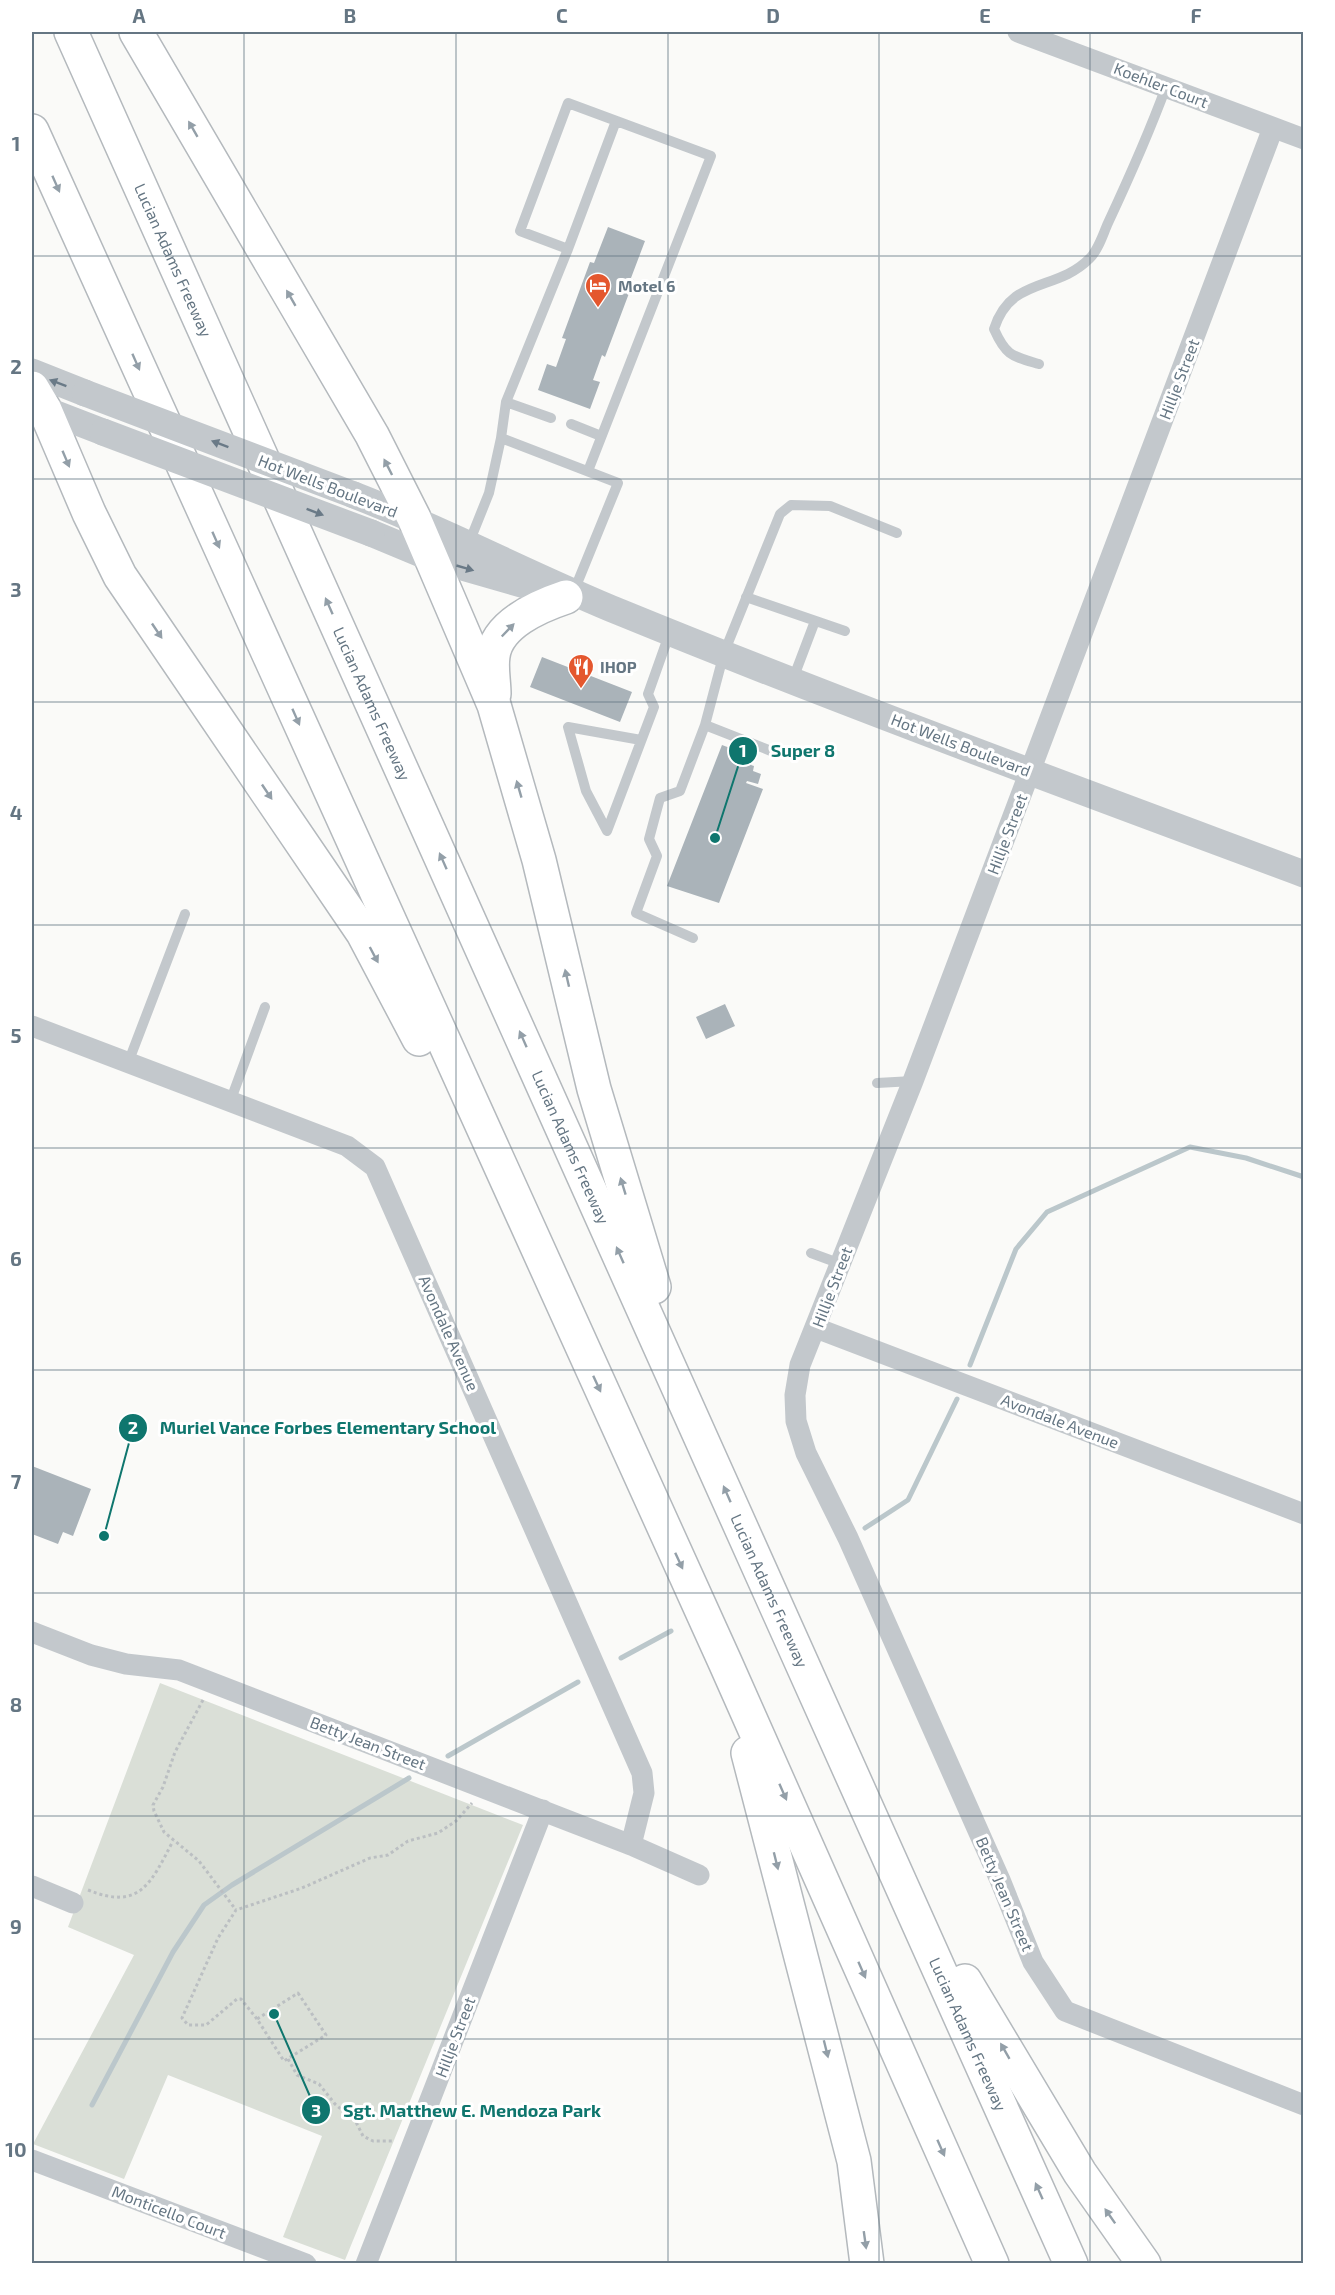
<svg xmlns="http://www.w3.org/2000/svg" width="1335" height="2295" font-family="'Exo 2',sans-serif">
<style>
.green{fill:#dadfd7}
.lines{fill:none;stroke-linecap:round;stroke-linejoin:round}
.stream{stroke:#bbc7cb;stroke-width:5}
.building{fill:#aab3b9}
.motorway-casing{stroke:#b4b9bd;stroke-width:36}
.path{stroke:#bbbfc2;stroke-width:3;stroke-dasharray:3 3;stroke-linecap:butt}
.service{stroke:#c3c8cc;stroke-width:10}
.minor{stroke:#c3c8cc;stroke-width:21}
.tertiary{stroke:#c3c8cc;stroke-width:27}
.motorway{stroke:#fff;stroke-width:33}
.tertiary-bridge{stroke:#c3c8cc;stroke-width:27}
.oneway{fill:#939fa8}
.oneway2{fill:#6a7a87}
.grid{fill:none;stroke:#657683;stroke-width:1.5;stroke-opacity:0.55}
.labels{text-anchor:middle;stroke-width:6;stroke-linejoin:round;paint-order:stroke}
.street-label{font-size:16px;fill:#657683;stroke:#fff}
.poi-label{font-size:16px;font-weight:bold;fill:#657683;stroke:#fff;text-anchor:start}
.leader{fill:none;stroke:#0f766e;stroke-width:2}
.callout-dot{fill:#0f766e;stroke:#fff;stroke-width:2}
.mark-label{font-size:18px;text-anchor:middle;font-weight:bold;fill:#fff}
.callout-label{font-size:18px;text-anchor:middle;font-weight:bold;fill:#0f766e;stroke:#fff;stroke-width:6;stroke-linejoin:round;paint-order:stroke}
.neatline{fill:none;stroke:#657683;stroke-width:2}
.grid-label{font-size:20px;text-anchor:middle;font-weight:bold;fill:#657683}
</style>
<rect width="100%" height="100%" fill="#fafaf8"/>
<path class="green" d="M160,1683L523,1825L345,2260L283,2237L322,2136L168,2075L124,2179L33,2144L134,1955L68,1927Z"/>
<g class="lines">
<path class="stream" d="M970,1365L1016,1249L1047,1212L1190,1147L1246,1158L1304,1177
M865,1528L908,1500L957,1399
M621,1658L671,1631
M448,1756L578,1682
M92,2105L173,1952L204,1905L232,1885L409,1778"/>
</g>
<path class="building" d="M608,227L645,241L631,278L634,280L605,357L602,355L593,380L600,382L590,409L538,390L547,364L556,367L566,339L562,338L590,262L594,263Z
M542,657L632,692L620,722L530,687Z
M722,745L754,757L751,765L754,766L753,771L761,774L758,784L747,781L746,783L763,789L719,903L667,886Z
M725,1004L735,1026L706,1039L696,1017Z
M32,1466L91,1489L73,1536L63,1532L58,1544L32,1534Z"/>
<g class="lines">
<defs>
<g id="motorway">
<path id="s1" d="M71,32L1071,2264"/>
<path d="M136,32L372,435L414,518L494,705L539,860L594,1089L654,1287"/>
<path d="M32,131L725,1662L992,2264"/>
<path d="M32,388L45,410L89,513L120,576L363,933L419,1039"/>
<path d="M494,694C494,682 491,668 493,656C497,624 539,606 566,597"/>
<path d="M748,1753L854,2161L867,2264"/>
<path d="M965,1981L1080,2173L1144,2264"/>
</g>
</defs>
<use href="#motorway" class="motorway-casing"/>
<path class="path" d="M203,1700L175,1752L163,1787L153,1805L154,1811L164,1832L199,1861L236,1910
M88,1890C140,1911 151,1883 173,1841
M298,1993L326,2035L284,2061L257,2019Z
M257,2019L241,1999H237L206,2025H188L182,2018L218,1938L236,1910L302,1888L370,1858L388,1855L408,1841L438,1833L456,1821L472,1803
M288,2059L297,2075L319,2084L335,2104L356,2122L363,2136L373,2141H393"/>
<path class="service" d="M568,249L616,121
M1039,364C1012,356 1006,356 994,329C1011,276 1056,292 1089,259C1098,251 1103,234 1108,223C1129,178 1149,133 1166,87
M506,402L551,418
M571,424L601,436
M501,438L506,402L568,249L520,231L568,103L711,156L588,471
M469,543L489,493L501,438L618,483L574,591
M746,597L845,631
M793,679L815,621
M705,725L771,751
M641,740L568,727L586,791L607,831L654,707L648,694L670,632
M693,938L636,913L657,856L649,839L660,798L680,791L705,725L724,653L780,514L791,505L830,506L897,533
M128,1063L185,914
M877,1083L913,1081
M230,1102L265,1007
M811,1253L841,1264"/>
<path class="minor" d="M1018,32L1304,139
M1273,128L913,1081L800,1365L795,1395L796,1421L806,1453L848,1538L1000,1880L1033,1962L1065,2011L1304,2105
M32,1026L347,1146L375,1167L642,1773L644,1793L631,1845
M816,1328L1304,1514
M32,1632L91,1655L126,1664L179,1670L631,1845L699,1875
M32,1886L73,1903
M32,2160L306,2264
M366,2264L543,1810"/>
<path class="tertiary" d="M32,372L85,393
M33,405L103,432
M354,495C445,530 531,576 622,613C847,705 1076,789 1304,874
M371,533L431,558L532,587"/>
<use href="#motorway" class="motorway"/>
<path class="tertiary-bridge" d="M85,393L354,495
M103,432L371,533"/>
</g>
<defs><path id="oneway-solid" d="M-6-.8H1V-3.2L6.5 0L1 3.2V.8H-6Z" transform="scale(1.5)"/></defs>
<g class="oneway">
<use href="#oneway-solid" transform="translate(193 129) rotate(-120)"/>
<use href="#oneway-solid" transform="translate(56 184) rotate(66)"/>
<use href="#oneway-solid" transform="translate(291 298) rotate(-120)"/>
<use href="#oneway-solid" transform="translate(136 362) rotate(66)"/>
<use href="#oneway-solid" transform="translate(66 459) rotate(67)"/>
<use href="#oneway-solid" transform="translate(388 467) rotate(-117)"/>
<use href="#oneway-solid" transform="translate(216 540) rotate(66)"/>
<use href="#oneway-solid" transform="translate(329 606) rotate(-114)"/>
<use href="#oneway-solid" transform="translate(508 630) rotate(-46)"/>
<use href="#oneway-solid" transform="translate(157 631) rotate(56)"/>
<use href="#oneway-solid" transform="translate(296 717) rotate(66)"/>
<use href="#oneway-solid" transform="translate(519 789) rotate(-106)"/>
<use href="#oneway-solid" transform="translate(267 792) rotate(56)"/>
<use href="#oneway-solid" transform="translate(443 861) rotate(-114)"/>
<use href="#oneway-solid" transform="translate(374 955) rotate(62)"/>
<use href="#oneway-solid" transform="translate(567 978) rotate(-103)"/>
<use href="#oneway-solid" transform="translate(523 1039) rotate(-114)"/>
<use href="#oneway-solid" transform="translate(623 1186) rotate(-107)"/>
<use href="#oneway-solid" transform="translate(620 1255) rotate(-114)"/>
<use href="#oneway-solid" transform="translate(597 1384) rotate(65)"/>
<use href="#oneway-solid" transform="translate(727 1494) rotate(-114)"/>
<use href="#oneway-solid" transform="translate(679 1561) rotate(65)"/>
<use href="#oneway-solid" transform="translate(783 1792) rotate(66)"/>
<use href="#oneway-solid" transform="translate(776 1861) rotate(76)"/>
<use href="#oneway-solid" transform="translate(862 1970) rotate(66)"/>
<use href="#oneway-solid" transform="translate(826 2049) rotate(76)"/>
<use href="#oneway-solid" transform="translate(1005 2051) rotate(-120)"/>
<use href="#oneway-solid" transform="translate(941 2148) rotate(66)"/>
<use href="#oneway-solid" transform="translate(1039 2191) rotate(-114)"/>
<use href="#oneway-solid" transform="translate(1110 2216) rotate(-125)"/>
<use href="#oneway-solid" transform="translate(865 2240) rotate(82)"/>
</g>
<g class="oneway2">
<use href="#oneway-solid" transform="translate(58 383) rotate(-159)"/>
<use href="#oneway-solid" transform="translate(220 444) rotate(-159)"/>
<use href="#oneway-solid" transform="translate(315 512) rotate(21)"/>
<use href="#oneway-solid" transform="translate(465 568) rotate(16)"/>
</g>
<path class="grid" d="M244,32V2264M456,32V2264M668,32V2264M879,32V2264M1090,32V2264M32,256H1304M32,479H1304M32,702H1304M32,925H1304M32,1148H1304M32,1370H1304M32,1593H1304M32,1816H1304M32,2039H1304"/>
<defs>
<symbol id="hotel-pin" viewBox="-11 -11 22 30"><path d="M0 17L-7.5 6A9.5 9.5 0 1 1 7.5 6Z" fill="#e4572e" stroke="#fff"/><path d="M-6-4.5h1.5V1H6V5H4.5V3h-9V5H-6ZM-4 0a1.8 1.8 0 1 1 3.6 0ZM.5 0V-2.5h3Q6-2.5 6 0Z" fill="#fff"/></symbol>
<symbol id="restaurant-pin" viewBox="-11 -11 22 30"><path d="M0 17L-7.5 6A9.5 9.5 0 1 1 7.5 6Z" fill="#e4572e" stroke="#fff"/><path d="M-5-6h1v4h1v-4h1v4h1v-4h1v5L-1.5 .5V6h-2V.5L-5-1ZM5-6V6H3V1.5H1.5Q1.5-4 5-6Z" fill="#fff"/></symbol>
</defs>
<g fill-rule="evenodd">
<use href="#hotel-pin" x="583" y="271" width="30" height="40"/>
<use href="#restaurant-pin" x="566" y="652" width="30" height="40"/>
</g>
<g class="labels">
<g class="street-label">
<text transform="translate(1161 85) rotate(21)" y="6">Koehler Court</text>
<text dy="6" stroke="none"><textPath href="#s1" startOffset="250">Lucian Adams Freeway</textPath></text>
<text transform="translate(1179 379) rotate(-69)" y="6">Hillje Street</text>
<text transform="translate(328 486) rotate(21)" y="6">Hot Wells Boulevard</text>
<text dy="6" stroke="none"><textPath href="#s1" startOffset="736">Lucian Adams Freeway</textPath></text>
<text transform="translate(961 745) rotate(21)" y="6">Hot Wells Boulevard</text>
<text transform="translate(1007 834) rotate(-69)" y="6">Hillje Street</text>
<text dy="6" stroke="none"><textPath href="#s1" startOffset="1222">Lucian Adams Freeway</textPath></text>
<text transform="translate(832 1287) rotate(-69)" y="6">Hillje Street</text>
<text transform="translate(449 1333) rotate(66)" y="6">Avondale Avenue</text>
<text transform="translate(1060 1421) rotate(21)" y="6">Avondale Avenue</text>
<text dy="6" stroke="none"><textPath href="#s1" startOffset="1708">Lucian Adams Freeway</textPath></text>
<text transform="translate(368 1743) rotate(21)" y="6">Betty Jean Street</text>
<text transform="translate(1005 1894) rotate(67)" y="6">Betty Jean Street</text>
<text dy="6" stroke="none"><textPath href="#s1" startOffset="2194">Lucian Adams Freeway</textPath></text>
<text transform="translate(455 2037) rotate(-69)" y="6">Hillje Street</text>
<text transform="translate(169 2212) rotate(21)" y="6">Monticello Court</text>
</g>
<g class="poi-label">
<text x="618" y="292">Motel 6</text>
<text x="600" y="673">IHOP</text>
</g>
</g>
<path class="leader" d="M715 838L743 751M104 1536L133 1428M274 2014L316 2110"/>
<g class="callout-dot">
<circle cx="715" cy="838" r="6"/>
<circle cx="104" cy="1536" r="6"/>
<circle cx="274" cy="2014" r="6"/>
<circle cx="743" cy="751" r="15"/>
<circle cx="133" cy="1428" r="15"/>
<circle cx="316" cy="2110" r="15"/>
</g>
<g class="mark-label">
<text x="743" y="757">1</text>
<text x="133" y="1434">2</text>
<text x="316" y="2117">3</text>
</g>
<g class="callout-label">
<text x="803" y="757">Super 8</text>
<text x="328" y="1434">Muriel Vance Forbes Elementary School</text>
<text x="472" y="2117">Sgt. Matthew E. Mendoza Park</text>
</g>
<rect width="1335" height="2295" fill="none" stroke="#ffffff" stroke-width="66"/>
<rect x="33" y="33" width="1269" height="2229" class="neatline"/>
<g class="grid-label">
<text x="139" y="23">A</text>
<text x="350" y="23">B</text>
<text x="562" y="23">C</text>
<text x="773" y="23">D</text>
<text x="985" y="23">E</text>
<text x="1196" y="23">F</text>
<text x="16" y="151">1</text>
<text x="16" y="374">2</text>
<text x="16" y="597">3</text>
<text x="16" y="820">4</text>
<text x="16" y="1043">5</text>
<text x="16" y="1266">6</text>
<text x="16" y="1489">7</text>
<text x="16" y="1712">8</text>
<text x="16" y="1934">9</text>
<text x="16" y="2157">10</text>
</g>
</svg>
